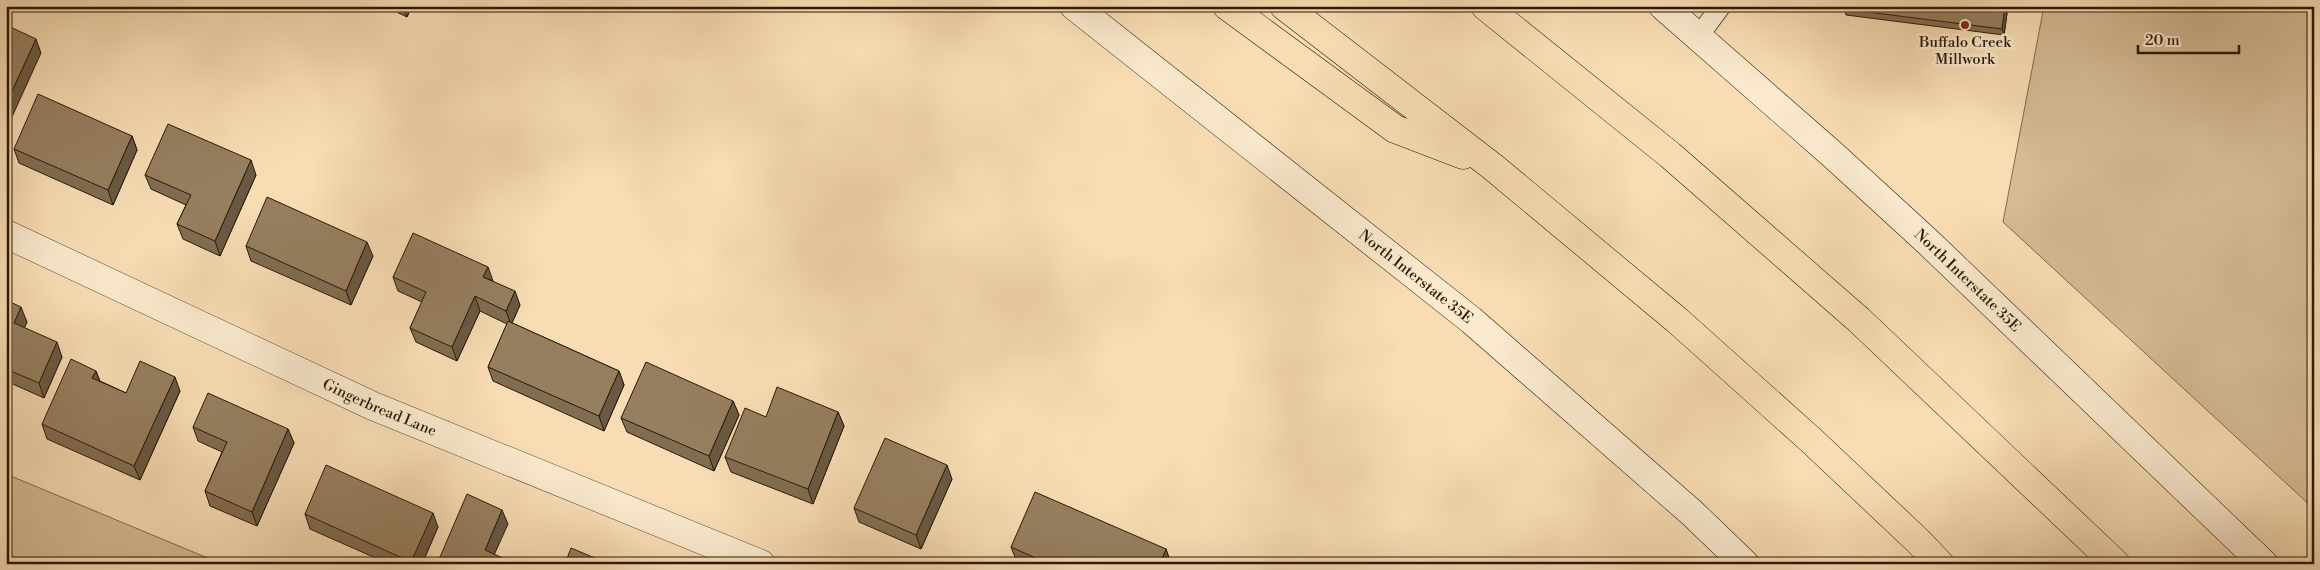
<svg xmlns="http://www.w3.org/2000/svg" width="2320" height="570" font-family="'Libre Bodoni',serif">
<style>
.green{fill:#d5bc96;stroke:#806a4d}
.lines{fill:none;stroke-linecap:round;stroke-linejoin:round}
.lane-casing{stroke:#5e4a30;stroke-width:21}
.street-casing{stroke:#5e4a30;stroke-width:29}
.secondary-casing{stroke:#2b1904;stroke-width:29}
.highway-casing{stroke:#2b1904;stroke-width:29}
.lane{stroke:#fae9ce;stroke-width:19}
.street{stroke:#fae9ce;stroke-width:28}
.secondary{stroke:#fae9ce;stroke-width:28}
.highway{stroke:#f8ddb4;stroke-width:28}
.wall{fill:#816d53;stroke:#2b1904}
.shaded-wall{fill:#695943;stroke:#2b1904}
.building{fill:#967f60;stroke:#2b1904}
.poi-dot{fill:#8f2418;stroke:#fae9ce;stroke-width:2}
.labels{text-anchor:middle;stroke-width:5;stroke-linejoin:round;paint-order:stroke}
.poi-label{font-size:15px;fill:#2b1904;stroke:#fae9ce}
.street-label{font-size:15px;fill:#2b1904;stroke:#fae9ce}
</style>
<rect width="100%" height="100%" fill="#f8ddb4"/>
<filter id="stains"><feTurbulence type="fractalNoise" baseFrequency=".004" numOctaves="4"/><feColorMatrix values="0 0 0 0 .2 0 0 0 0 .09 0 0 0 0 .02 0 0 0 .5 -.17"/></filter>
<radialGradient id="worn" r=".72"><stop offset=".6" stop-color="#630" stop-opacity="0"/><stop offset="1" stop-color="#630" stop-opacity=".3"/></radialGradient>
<path class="green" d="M2044,6H2314V509L2003,222Z
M6,474L222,564H6Z"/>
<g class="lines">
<defs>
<path id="lane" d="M1698,37L1721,6"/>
<g id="street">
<path id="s1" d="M6,234L373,406L761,564"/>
</g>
<g id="secondary">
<path id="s2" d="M1074,6L1471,320L1692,513L1745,564"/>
<path id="s3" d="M1663,6L1833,155L1928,242L2264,564"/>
</g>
<path id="highway" d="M1227,6L1395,129L1463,155
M1284,6L1493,167L1678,321L1812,441L1918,541L1940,564
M1485,6L1670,155L1859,320L2116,564"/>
</defs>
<use href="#lane" class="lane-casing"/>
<use href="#street" class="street-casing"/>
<use href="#secondary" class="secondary-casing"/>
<use href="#highway" class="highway-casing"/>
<use href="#lane" class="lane"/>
<use href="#street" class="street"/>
<use href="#secondary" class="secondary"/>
<use href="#highway" class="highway"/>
</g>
<path class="wall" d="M384,6H412L407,17Z
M1844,6H2008L2004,35L1846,15L1844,9Z
M132,136L137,150L113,205L19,163L14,149Z
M145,175H256L220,256L183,239L177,224L186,205L151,189Z
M246,246L373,256L351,305L251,261Z
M393,277L493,281L520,305L512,323L619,371L624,385L604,431L493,381L488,367L507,324L480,311L457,361L416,342L410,328L422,302L398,291Z
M6,300L27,322L24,328L62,357L44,398L6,381Z
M96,371L100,381L126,393L180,391L140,480L47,439L42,424Z
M733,401L739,415L714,471L627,432L621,418Z
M838,412L844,426L813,504L731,472L725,457L766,417Z
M193,427L288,429L294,443L257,526L210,506L205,491L222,452L198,441Z
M952,479L921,549L859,522L854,508Z
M305,514L438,527L422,564H389L310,529Z
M1011,547L1166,549L1171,564H1021L1017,562Z"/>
<path class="shaded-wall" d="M403,6H412L407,17Z
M2005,6H2008L2004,35L2002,29Z
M36,39L41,53L6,130V104Z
M132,136L137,150L113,205L108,190Z
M251,160L256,175L220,256L215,241Z
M367,242L373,256L351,305L346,291Z
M488,267L493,281L483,277Z
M515,291L520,305L511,325L506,311Z
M475,296L480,311L457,361L452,347Z
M21,307L27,322L20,338L14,323Z
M57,342L62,357L44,398L39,383Z
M96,371L101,385L92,378Z
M619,371L624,385L604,431L599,416Z
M175,377L180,391L140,480L134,466Z
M733,401L739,415L714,471L709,456Z
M838,412L844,426L813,504L808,489Z
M288,429L294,443L257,526L252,512Z
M947,465L952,479L921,549L916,535Z
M502,510L508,524L490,564L485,550Z
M433,513L438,527L422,564H412L411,562Z
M1166,549L1171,564H1160Z"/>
<path class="building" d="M1844,6H2005L2002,29L1844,9Z
M6,25L36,39L6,104Z
M38,94L132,136L108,190L14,149Z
M168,124L251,160L215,241L177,224L191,195L145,175Z
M267,197L367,242L346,291L246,246Z
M413,233L488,267L483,277L515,291L506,311L475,296L452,347L410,328L426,292L393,277Z
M6,300L21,307L14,323L57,342L39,383L6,369Z
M508,321L619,371L599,416L488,367Z
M71,359L96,371L92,378L126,393L140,361L175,377L134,466L42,424Z
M646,362L733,401L709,456L621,418Z
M777,387L838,412L808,489L725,457L745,408L766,417Z
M208,393L288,429L252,512L205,491L227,442L193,427Z
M885,438L947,465L916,535L854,508Z
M326,465L433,513L411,562L305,514Z
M1035,492L1166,549L1160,564H1049L1011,547Z
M467,494L502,510L485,550L516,564H437Z
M571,548L609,564H565Z"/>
<circle class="poi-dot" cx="1965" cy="25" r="5"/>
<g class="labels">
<g class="poi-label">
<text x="1965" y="47">Buffalo Creek<tspan x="1965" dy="17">Millwork</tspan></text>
</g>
<g class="street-label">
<text dy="5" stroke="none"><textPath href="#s2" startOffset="436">North Interstate 35E</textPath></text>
<text dy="5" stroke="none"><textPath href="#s3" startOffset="410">North Interstate 35E</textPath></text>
<text dy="5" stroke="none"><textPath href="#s1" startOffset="412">Gingerbread Lane</textPath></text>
</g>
</g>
<rect width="2320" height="570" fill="none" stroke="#f8ddb4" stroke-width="25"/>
<rect x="8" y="8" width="2305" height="555" fill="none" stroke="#2b1904" stroke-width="2.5"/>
<rect x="12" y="12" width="2295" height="545" fill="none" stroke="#2b1904"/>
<path d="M2138 45v8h101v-8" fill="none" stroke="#2b1904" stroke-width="2.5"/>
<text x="2145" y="45" font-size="15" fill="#2b1904" stroke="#fae9ce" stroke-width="4" paint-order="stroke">20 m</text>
<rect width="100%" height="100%" filter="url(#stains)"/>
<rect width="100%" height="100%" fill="url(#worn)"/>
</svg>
